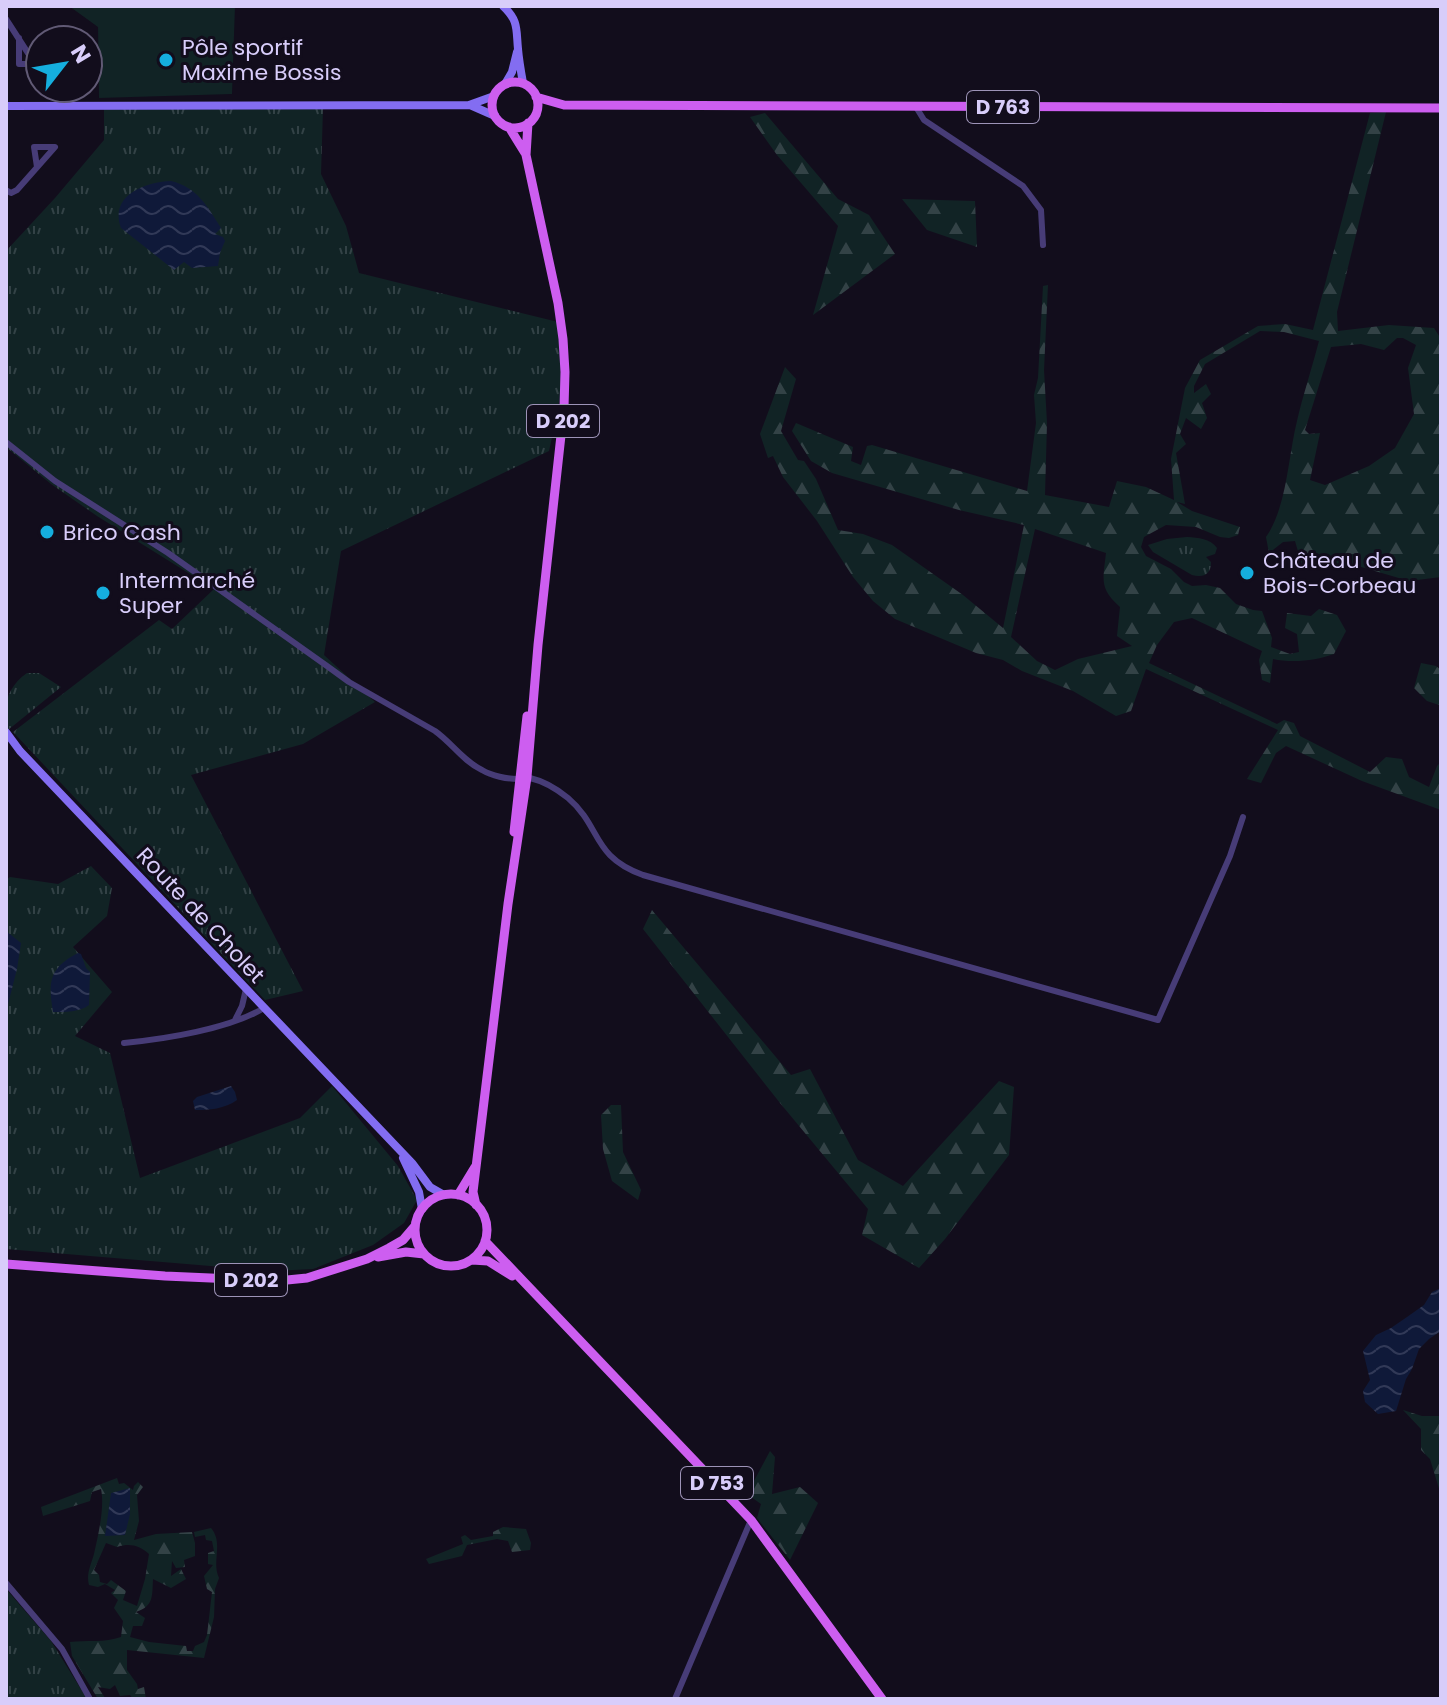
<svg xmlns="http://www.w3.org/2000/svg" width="1447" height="1705" font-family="Poppins,sans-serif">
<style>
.grass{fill:url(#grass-tufts)}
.forest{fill:url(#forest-firs);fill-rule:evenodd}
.pitch{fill:#112325}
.water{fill:url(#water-waves)}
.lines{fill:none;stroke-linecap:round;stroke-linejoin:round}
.street{stroke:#473c77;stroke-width:6}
.secondary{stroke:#836df1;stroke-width:8}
.primary{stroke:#cd5ef0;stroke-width:9}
.poi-dot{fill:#15aede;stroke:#120d1c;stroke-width:3}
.labels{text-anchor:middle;stroke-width:6;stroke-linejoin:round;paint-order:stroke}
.shield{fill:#120d1c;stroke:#9d93b7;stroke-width:2}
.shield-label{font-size:20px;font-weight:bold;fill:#d8cdfa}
.poi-label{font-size:22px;fill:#d8cdfa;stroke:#120d1c;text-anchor:start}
.street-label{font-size:22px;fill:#d8cdfa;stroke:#120d1c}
</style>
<defs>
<pattern id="grass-tufts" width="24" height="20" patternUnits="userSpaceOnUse" patternTransform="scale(2)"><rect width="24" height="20" fill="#112325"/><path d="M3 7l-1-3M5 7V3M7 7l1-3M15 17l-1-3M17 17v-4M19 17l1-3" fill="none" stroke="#334246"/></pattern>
<pattern id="forest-firs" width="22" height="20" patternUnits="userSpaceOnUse" patternTransform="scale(2)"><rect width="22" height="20" fill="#112325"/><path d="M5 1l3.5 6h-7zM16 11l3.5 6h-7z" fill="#334246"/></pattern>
<pattern id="water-waves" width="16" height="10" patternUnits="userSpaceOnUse" patternTransform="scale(2)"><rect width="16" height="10" fill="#0f1939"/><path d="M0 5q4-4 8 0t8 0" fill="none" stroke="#313957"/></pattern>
</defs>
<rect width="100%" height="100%" fill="#120d1c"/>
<path class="grass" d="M104,108H323L321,174L346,226L359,273L558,322L565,377L549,451L341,551L324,655L375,702L303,744L191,775L303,991L265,1000L13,732L159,620L172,629L214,589L97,516L51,484L6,447V251L55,198L104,140Z
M1187,537C1198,538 1210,538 1217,548L1215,554L1206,557L1211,562C1211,575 1203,578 1192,575L1153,552L1148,545L1167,539Z
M27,673H39L61,687L8,730C1,707 8,686 27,673Z
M91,866L112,888L107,916L73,947L112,992L75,1036L110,1053L140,1178L300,1118L332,1086L398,1166L417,1200L404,1223L373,1245L313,1269L272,1271L6,1249V880L10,877L58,884Z
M6,1589L51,1641L87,1699H6Z"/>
<path class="forest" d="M1386,112L1337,312L1338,331L1389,325L1434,328L1441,339V577L1409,581L1358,566L1324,567L1302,565L1295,541L1283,542L1269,553L1266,537C1287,507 1288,457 1297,421C1303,395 1312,368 1319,341L1284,332L1260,331L1205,364L1194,386V393L1206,384L1211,394L1202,403L1207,418L1201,429L1186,418L1180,434L1186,444L1176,453L1185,504L1177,502L1192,511L1240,527L1238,535L1229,538L1220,537L1196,527L1166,525L1144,537L1141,547L1146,556L1171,569L1184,582L1192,586L1206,585L1220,588L1236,604L1253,610L1262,611L1272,638L1271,647L1290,654L1299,652L1297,634L1285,628L1287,613L1311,616L1319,609L1337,615L1346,631L1334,654C1315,661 1292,663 1273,659L1270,683L1262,680L1259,660L1262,651L1192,618L1174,622L1157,645L1149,663L1277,724L1284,720L1294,723L1300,736L1370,772L1386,757L1402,759L1409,777L1429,787L1437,766L1441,762V810L1362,781L1286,746L1276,753L1261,783L1247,779L1278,730L1146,669L1131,711L1116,716L1073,691L1022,671L1003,660L976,653L895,619L873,601L853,577L817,521L783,477L773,456L768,458L760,434L785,367L796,379L781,431L798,460L804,461L816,479L838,530L863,534L892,545L963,595L1003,628L1024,525L959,510L832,473L811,461L792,431L796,423L853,447L851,461L861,465L867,446L872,445L1027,491L1036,423L1034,395L1038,378L1043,286L1048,285L1044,370L1047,423L1045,495L1109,507L1117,481L1146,487L1174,500L1171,459L1185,388L1200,360L1258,326L1285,324L1313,330L1370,113ZM1397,338H1403L1416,345L1408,368L1414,414L1395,448L1369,466L1325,485L1310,480L1320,433L1309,434L1305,430L1331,347L1361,344L1384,350ZM1035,529L1106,553C1103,580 1099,588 1120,607L1117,636L1132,646L1078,659L1055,670L1037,661L1011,637Z
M765,113L838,199L869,215L895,254L813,315L838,226L777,155L750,117Z
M902,199L975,201L977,247L927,230Z
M1421,663L1436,666L1441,670V699L1439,705L1427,701L1414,688Z
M652,910L791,1075L810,1069L858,1160L903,1186L999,1081L1014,1087L1009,1155L945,1239L919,1268L862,1235L868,1209L780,1103L643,929Z
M611,1105H621L623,1152L641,1190L638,1200L612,1181L603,1149L601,1115Z
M1403,1410L1422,1416H1441V1495L1430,1459L1421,1450V1429Z
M770,1451L775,1457L772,1494L800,1487L818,1503L790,1560L757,1518L761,1504L747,1494Z
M117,1478L119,1484L124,1483L133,1490L134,1486L138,1482L143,1487L137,1495L139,1521L134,1540L156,1534L192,1532L195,1543V1556L184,1560L185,1567L176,1568L172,1561L171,1576L181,1569L186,1579L171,1588L153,1579C152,1596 154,1606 136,1612L145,1618L142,1626H133L130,1637L149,1642L186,1646L187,1651H193L195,1646L204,1642L207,1635L212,1592L207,1589L204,1576L213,1565L208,1564V1553L214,1551L212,1541L206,1540L205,1535L195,1537L194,1532L211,1528C224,1544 211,1561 219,1578L215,1589L214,1617L204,1658L127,1650V1670L137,1684L138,1689L144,1687L146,1699H133L130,1695L120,1696L115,1685L110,1689L98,1687L105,1698L98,1699L72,1656L70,1642C87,1640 105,1643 121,1637L123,1621L114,1608L118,1600L111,1593L115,1590L105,1584L98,1587L89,1585C86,1574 91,1565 94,1554C98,1536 105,1507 101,1489L92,1492L90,1501L43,1516L41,1507ZM106,1543L117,1547C130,1543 139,1545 149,1554L145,1579L137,1606L123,1600L126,1591L111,1580L107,1584L100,1582L99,1575L94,1570Z
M503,1527L526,1529L531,1543L530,1550L512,1552L508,1541L497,1539L467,1545L462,1556L429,1564L426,1559L463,1544L461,1537L465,1535L471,1540L493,1536V1532Z"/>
<path class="pitch" d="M69,6H235L232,94L99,98L98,27Z"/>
<path class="water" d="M171,181C197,187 208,207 221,228L215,234L223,237L225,241L220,253L218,266L192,268L184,262L174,270L121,228C109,196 144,182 171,181Z
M6,931L21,943L17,969L6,1012Z
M78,953L81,954L86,968L90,972L89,1005C81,1012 64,1012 53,1012C48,982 49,968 78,953Z
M231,1086L235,1092L237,1100C225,1109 209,1110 195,1110L193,1101L197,1097Z
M1441,1288V1331L1429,1339L1419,1349L1412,1369L1406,1379L1396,1411L1378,1414L1365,1402L1363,1391L1370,1380L1363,1351L1376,1335L1391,1328L1407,1317L1424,1305L1432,1292Z
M130,1488V1514L125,1535L105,1536L111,1493Z"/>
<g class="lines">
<path class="street" d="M6,19L35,64H19V38
M916,107L924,120L1023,186L1041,210L1043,245
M6,190L11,193L17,190L55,147H34L37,167
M6,442L55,481L168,553L327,666L349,682L435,731C452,743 463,761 482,770C492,776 507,779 518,779C525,778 523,777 530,778C543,781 557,789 568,798C602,827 591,856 643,875L1158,1020L1230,856L1243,817
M235,1020L242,1006L246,989
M124,1043C165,1039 229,1029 264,1008
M6,1583L62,1649L90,1699
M675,1699L751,1520"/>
<path class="secondary" d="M503,6C519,21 516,29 518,49C519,61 521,72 523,83
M505,84L512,72L517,52
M470,105L495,116
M6,106L469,105L494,96
M6,732L20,751L412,1163L430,1187L444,1195
M403,1158L419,1192L422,1209"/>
<path class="primary" d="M492 105a23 23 0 1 1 46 0a23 23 0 1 1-46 0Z
M536,97L564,105L1441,108
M509,127L525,153
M514,832L527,716
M415 1230a36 36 0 1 1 72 0a36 36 0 1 1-72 0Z
M458,1195L475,1167
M476,1205L473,1192L508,904L527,777L538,645L564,408L565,372L563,339L558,303L526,155L528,123
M485,1241L751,1520L882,1699
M378,1257L406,1252L424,1254
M472,1260L488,1261L512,1276
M6,1264L165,1276L277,1281L307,1278L367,1259L389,1248L403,1240L415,1226"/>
</g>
<g class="poi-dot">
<circle cx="166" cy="60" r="8"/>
<circle cx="47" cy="532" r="8"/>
<circle cx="1247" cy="573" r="8"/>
<circle cx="103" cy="593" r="8"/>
</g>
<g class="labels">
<g class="shield">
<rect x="967" y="91" width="72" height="32" rx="6"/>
<rect x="527" y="405" width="72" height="32" rx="6"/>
<rect x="215" y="1264" width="72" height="32" rx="6"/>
<rect x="681" y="1467" width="72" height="32" rx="6"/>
</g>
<g class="shield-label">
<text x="1003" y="114">D 763</text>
<text x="563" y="428">D 202</text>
<text x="251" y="1287">D 202</text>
<text x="717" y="1490">D 753</text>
</g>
<g class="poi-label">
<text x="182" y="55">Pôle sportif<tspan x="182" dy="25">Maxime Bossis</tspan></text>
<text x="63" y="540">Brico Cash</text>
<text x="1263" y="568">Château de<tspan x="1263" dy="25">Bois-Corbeau</tspan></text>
<text x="119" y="588">Intermarché<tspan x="119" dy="25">Super</tspan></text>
</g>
<g class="street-label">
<text transform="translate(201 915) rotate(47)" y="8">Route de Cholet</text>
</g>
</g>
<rect width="1447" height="1705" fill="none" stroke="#d8cdfa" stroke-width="16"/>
<g transform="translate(64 64) rotate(59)"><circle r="38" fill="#120d1c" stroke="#615a75" stroke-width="2"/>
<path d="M0-6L14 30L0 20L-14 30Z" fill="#15aede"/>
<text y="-12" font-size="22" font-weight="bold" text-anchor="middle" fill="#d8cdfa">N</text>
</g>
</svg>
